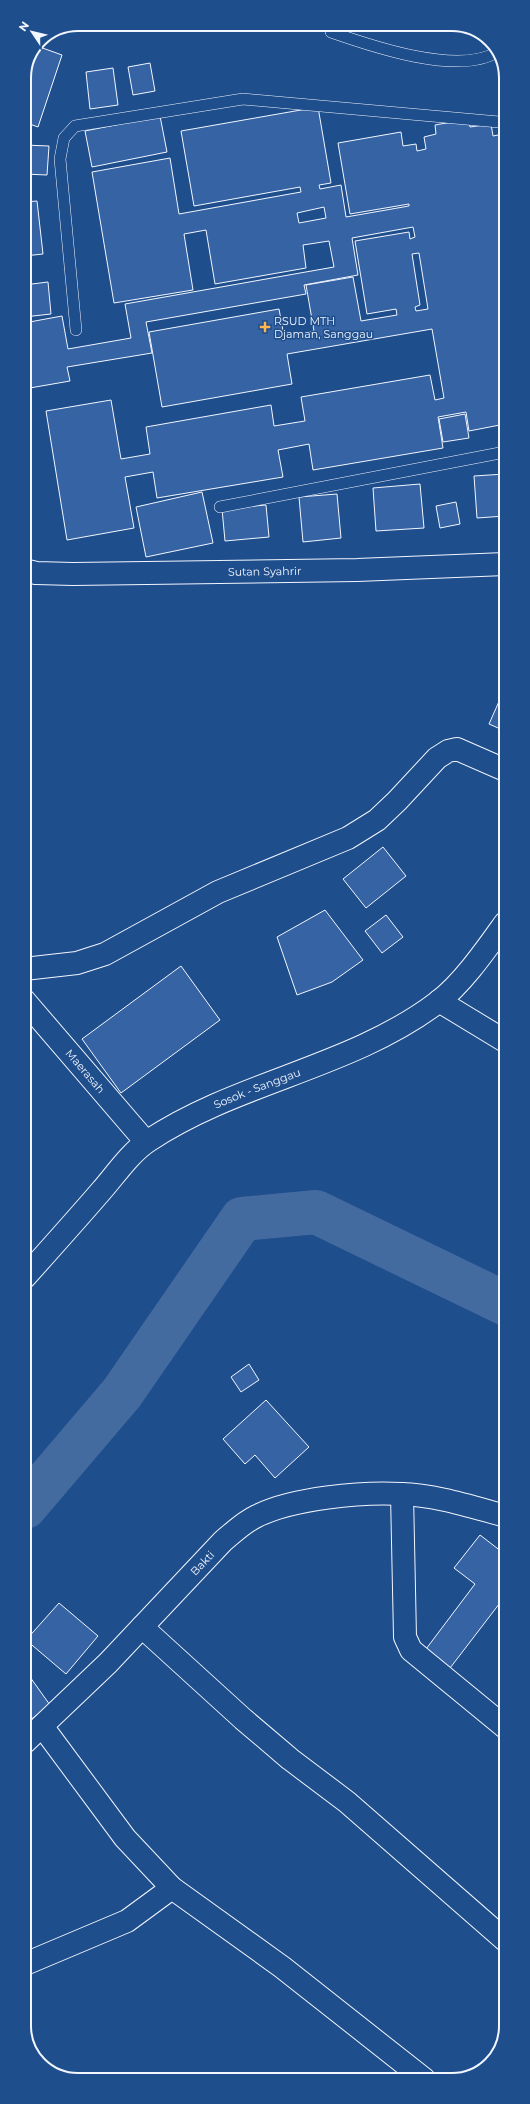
<svg xmlns="http://www.w3.org/2000/svg" width="530" height="2104" font-family="Montserrat,sans-serif">
<style>
.lines{fill:none;stroke-linecap:round;stroke-linejoin:round}
.river{stroke:#446ba0;stroke-width:44}
.building{fill:#3563a3;stroke:#f2f6ff;fill-rule:evenodd}
.service-casing{stroke:#f2f6ff;stroke-width:12}
.minor-casing{stroke:#f2f6ff;stroke-width:24}
.trunk-casing{stroke:#f2f6ff;stroke-width:24}
.service{stroke:#1f4e8c;stroke-width:11}
.minor{stroke:#1f4e8c;stroke-width:22}
.trunk{stroke:#1f4e8c;stroke-width:22}
.poi-dot{fill:#ffb74d;stroke:#1f4e8c;stroke-width:1.5}
.labels{text-anchor:middle;stroke-width:3;stroke-linejoin:round;paint-order:stroke}
.poi-label{font-size:11px;fill:#f2f6ff;stroke:#1f4e8c;text-anchor:start}
.street-label{font-size:11px;fill:#f2f6ff;stroke:#1f4e8c}
.rim{fill:none;stroke:#f2f6ff;stroke-width:2}
</style>
<rect width="100%" height="100%" fill="#1f4e8c"/>
<g class="lines">
<path class="river" d="M25,1507L122,1393L242,1219L316,1212L506,1304"/>
</g>
<path class="building" d="M37,46L62,55L38,127L24,122V78Z
M150,63L155,91L133,95L128,67Z
M113,68L118,105L90,109L86,72Z
M318,107L331,183L319,185L320,189L341,185L346,217L409,206V204L350,214L338,143L401,132L403,146L416,144L417,151L426,149L424,137L436,134L435,125L469,119L470,127L491,124L493,136L503,134L505,148V424L469,431L466,412L438,417L443,448L313,470L309,444L278,450L283,477L157,498L153,472L125,477L134,528L67,540L46,411L111,400L121,459L150,454L146,427L271,405L274,426L305,421L301,397L430,375L435,400L444,398L432,329L287,354L292,384L162,407L149,332L279,309L284,336L314,331L306,285L353,277L361,321L397,315L396,309L367,314L355,241L409,232L410,239L415,237L413,227L352,238L358,275L304,285L306,294L146,322L152,353L67,367L70,381L24,389V323L62,316L68,349L131,338L125,304L334,267L329,241L303,245L306,268L215,284L206,230L184,234L193,290L114,303L92,172L170,158L179,214L301,192L300,187L194,206L181,131ZM324,207L326,218L299,223L297,213ZM419,253L428,309L416,311L415,307L420,305L412,254Z
M160,116L167,152L92,167L85,131Z
M24,145L49,146L47,175L24,174Z
M37,201L43,254L24,256V202Z
M48,282L51,314L24,317V285Z
M465,414L469,438L443,442L439,419Z
M505,474V516L477,518L474,476Z
M420,484L424,528L376,531L373,488Z
M202,492L213,543L146,557L136,507Z
M337,494L341,538L303,542L299,497Z
M456,502L460,524L440,528L436,506Z
M266,505L269,537L225,541L222,509Z
M505,688V731L489,724Z
M383,847L406,876L366,908L343,879Z
M325,910L363,960L332,982L297,995L277,937Z
M386,915L403,937L382,953L365,931Z
M181,966L220,1020L121,1093L82,1039Z
M506,1174V1183L501,1180Z
M249,1364L259,1380L241,1392L231,1377Z
M266,1400L309,1447L275,1478L255,1455L245,1464L223,1439Z
M480,1535L506,1555V1595L447,1672L423,1653L475,1584L454,1568Z
M59,1603L98,1636L66,1674L26,1640Z
M25,1670L50,1705L25,1724Z"/>
<g class="lines">
<defs>
<path id="service" d="M331,32C371,46 458,76 497,52
M76,330L60,159L64,138L75,126L243,99L499,122L505,124
M220,507L505,452"/>
<g id="minor">
<path id="s1" d="M24,570L36,573L73,574L357,570L505,564"/>
<path d="M24,969L77,963L105,954L218,892L348,838L377,820L397,801L437,758L448,751L457,749L505,770"/>
<path id="s2" d="M24,1000L146,1142"/>
<path d="M439,1001L505,1041"/>
<path d="M402,1494L405,1637L411,1650L506,1728"/>
<path d="M142,1627L243,1719L290,1759L347,1802L506,1941"/>
<path d="M42,1726L125,1838L172,1888L282,1967L424,2079"/>
<path id="s3" d="M25,1742L108,1663L223,1541C234,1532 244,1522 257,1516C293,1498 361,1492 401,1494C436,1495 472,1507 506,1516"/>
<path d="M25,1964L127,1921L172,1888"/>
</g>
<g id="trunk">
<path id="s4" d="M25,1277C51,1248 77,1219 102,1190C116,1174 130,1153 148,1141C238,1081 351,1068 438,1002C463,983 487,948 505,923"/>
</g>
</defs>
<use href="#service" class="service-casing"/>
<use href="#minor" class="minor-casing"/>
<use href="#trunk" class="trunk-casing"/>
<use href="#service" class="service"/>
<use href="#minor" class="minor"/>
<use href="#trunk" class="trunk"/>
</g>
<path class="poi-dot" d="M263 321h4v4h4v4h-4v4h-4v-4h-4v-4h4z"/>
<g class="labels">
<g class="poi-label">
<text x="274" y="325">RSUD MTH<tspan x="274" dy="13">Djaman, Sanggau</tspan></text>
</g>
<g class="street-label">
<text dy="4" stroke="none"><textPath href="#s1" startOffset="241">Sutan Syahrir</textPath></text>
<text dy="4" stroke="none"><textPath href="#s2" startOffset="94">Maerasah</textPath></text>
<text dy="4" stroke="none"><textPath href="#s4" startOffset="305">Sosok - Sanggau</textPath></text>
<text dy="4" stroke="none"><textPath href="#s3" startOffset="252">Bakti</textPath></text>
</g>
</g>
<path d="M0 0H530V2104H0ZM78 31H452A47 47 0 0 1 499 78V2026A47 47 0 0 1 452 2073H78A47 47 0 0 1 31 2026V78A47 47 0 0 1 78 31Z" fill="#1f4e8c" fill-rule="evenodd"/>
<path class="rim" d="M78 31H452A47 47 0 0 1 499 78V2026A47 47 0 0 1 452 2073H78A47 47 0 0 1 31 2026V78A47 47 0 0 1 78 31Z"/>
<g transform="translate(32 32) rotate(305)" stroke="#1f4e8c" stroke-width="3" paint-order="stroke">
<path d="M0-3L7 15L0 10L-7 15Z" fill="#f2f6ff"/>
<text y="-6" font-size="11" font-weight="bold" text-anchor="middle" fill="#f2f6ff">N</text>
</g>
</svg>
